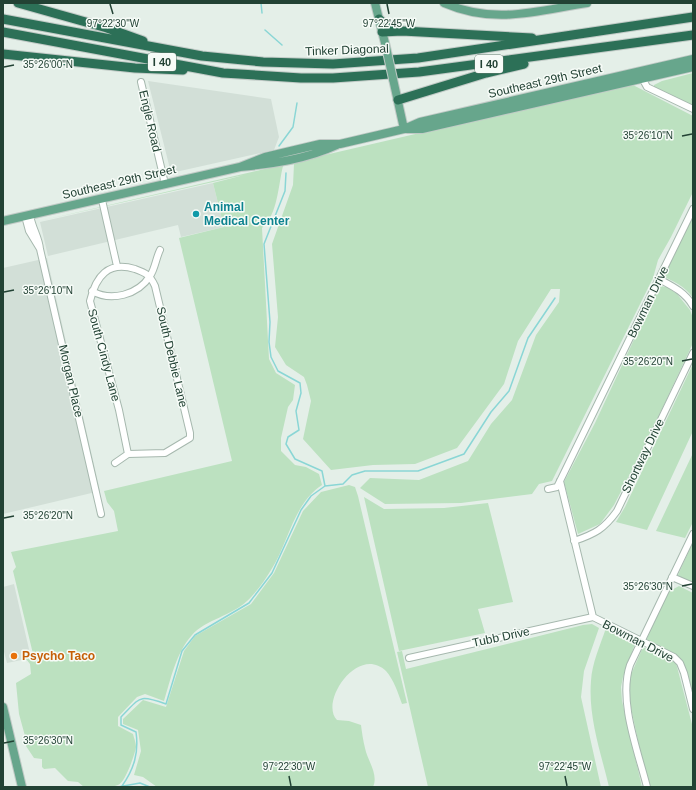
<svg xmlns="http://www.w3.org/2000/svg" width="696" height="790" font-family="Arial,sans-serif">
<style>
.built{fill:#d2dfd7}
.green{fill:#bce1c0}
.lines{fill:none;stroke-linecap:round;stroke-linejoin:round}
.stream{stroke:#8ad6d5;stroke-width:1.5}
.minor-casing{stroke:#a6b8ae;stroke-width:8}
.major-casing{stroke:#c1cac6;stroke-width:10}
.highway-casing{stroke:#c1cac6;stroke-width:11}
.minor{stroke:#fff;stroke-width:6}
.major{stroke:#67a68c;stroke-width:8}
.highway{stroke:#2c7057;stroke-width:9}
.major-bridge-casing{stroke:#c1cac6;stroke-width:10;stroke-linecap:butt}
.major-bridge{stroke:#67a68c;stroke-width:8}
.ticks{fill:none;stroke:#224234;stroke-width:1.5}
.culture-dot{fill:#0f9aa8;stroke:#f6fbf7;stroke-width:1.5}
.food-dot{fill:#e8710a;stroke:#f6fbf7;stroke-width:1.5}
.labels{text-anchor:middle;stroke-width:3;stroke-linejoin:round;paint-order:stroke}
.shield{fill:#f6fbf7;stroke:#627a6e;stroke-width:1}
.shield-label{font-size:11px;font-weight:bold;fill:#224234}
.street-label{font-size:12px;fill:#224234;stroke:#f6fbf7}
.culture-label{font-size:12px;font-weight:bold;fill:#0d838f;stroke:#f6fbf7;text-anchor:start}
.food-label{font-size:12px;font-weight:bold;fill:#c56008;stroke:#f6fbf7;text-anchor:start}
.ticks-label{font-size:10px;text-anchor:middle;fill:#224234;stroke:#f6fbf7;stroke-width:3;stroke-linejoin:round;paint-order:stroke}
</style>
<rect width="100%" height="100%" fill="#e4efe8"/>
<path class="built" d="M148,81L271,99L279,137L274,150L171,173Z
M213,183L224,227L181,237L178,225L48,256L40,222Z
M47,258L100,491L3,514V268Z
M14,584L31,658L7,663L3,648V587Z"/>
<path class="green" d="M693,73V106L654,87V85L662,81Z
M631,84L693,116V192L671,237L658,260L653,278L552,481L539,484L532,494L461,503L385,504L360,488L370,478L419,480L468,461L491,424L512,400L536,335L559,302L560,289H551L518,341L504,384L457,448L415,464L373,465L331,470L303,439L311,401L307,385L304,377L286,365L275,347L278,317L272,244L293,185L294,164L283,166C278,186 278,214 262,228L269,359L276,373L295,385L293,400L288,407L281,438V451L295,465L306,467L319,474L322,485C293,504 289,542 271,570C265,580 256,593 247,601C233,615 205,620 192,635C176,653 171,678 164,701L145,694L137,697L118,717V726L133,734C134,738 136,743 136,747C135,754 125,783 118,785C108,789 95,787 84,787L78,782L68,781L55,768L44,769L42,767V759L34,758L26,746L25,736L19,714L16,683L31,674L30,664L26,659L34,658L13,571L16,567L11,552L118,531L114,511L107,502L104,491L232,461L179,238L224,227L213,183L244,175L40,221Z
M693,213V298C685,286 673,281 660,275Z
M659,286L667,287L677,294L690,310L693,318V343L645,445L614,505L600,524L578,534L564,482L595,423Z
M693,364V431L647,530L616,522L625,507Z
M693,453V522L685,538L656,531Z
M349,485L355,487L358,496L407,703L402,704C398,693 394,680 386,671C358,644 319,702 337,720L349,721L361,725C362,733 363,740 365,748C367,760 379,774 373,787H157L143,777L134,775L141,751L138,730L123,724V719L143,700L166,707L184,651L195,636L251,604L274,573L303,511L321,492Z
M364,497L384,509L444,508L488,503L513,602L478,609L485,633L399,651Z
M693,542V584L678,577V575Z
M679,586L693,593V695L682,660L648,642L647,638L668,592Z
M592,624L599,628L584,671L581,697L601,787H428L397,652L402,651L406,669L583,625Z
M606,628L633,641L635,644L623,677L621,687L622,701L642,787H609C601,753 588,717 591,681C592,663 600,646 606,628Z
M643,647L676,663L693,728V787H648L628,694L629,679Z"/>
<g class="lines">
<path class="stream" d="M261,3L262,13
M265,30L282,45
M279,146L293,127L297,103
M286,173L285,191L264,244L270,322L269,342L271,357L278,371L300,383L301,393L296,411L299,430L288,437L286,444L295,459L322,471L325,486
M122,786C134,769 139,753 136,732L121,725V717C141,697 138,694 166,704L182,651L195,635L249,603L272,573L301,510L311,496L325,486L343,484L352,475L365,471H418L464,454L491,412L509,391L528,338L555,298
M37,787H42
M118,787L140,783L150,787"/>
<defs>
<path id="minor" d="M641,76L647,87L693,109
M141,82L165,184
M102,200L117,266
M30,215C32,228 39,237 40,249L101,514
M25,216L29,231L40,249
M659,279C672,286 685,292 693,306
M92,291C111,302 138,295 150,276C155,269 156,258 160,250
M115,463L128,454L165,453L190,438V433L155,286C150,275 146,273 135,269C108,261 96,276 90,301L119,410L128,454
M560,481L593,617L674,657L680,663L684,673L693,709
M548,489L557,487L560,481L693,209
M574,541C595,534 604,529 617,511L693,353
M672,577L693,586
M409,658L593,617
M647,787C638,751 618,701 630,665L693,534"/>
<path id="major" d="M375,3L386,47
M444,3C495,25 535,11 587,3
M393,79L404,129
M407,129H422L693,67
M240,167L265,157L320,144H340L404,129L420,122L693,59
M3,221L240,167C273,164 307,159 337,145
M3,707L22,787"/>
<path id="highway" d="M18,3L107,28L143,41
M3,19L202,56L263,62L333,64L418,58L693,17
M379,19L389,28L396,31
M3,32L223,73L301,78H333L419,72L693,35
M382,32L402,31L532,38
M3,54L135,68L183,70
M398,100L486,73L524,64"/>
</defs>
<use href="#minor" class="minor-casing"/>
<use href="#major" class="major-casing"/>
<use href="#highway" class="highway-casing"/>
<use href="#minor" class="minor"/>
<use href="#major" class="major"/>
<use href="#highway" class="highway"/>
<defs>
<path id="major-bridge" d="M386,47L393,79"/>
</defs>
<use href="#major-bridge" class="major-bridge-casing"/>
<use href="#major-bridge" class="major-bridge"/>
</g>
<path class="ticks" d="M110,4L113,14M387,4L389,14M4,67L14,65M682,136L692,134M4,292L14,290M682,361L692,359M4,518L14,516M682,586L692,584M4,743L14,741M289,776L291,786M565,776L567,786"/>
<circle class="culture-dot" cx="196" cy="214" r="4"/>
<circle class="food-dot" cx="14" cy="656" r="4"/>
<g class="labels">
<g class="shield">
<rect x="148" y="53" width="28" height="18" rx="3"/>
<rect x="475" y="55" width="28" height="18" rx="3"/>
</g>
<g class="shield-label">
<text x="162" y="66">I 40</text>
<text x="489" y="68">I 40</text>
</g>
<g class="street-label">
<text transform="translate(347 50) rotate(-2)" y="4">Tinker Diagonal</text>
<text transform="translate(545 81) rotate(-13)" y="4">Southeast 29th Street</text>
<text transform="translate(150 121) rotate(77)" y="4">Engle Road</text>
<text transform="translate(119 182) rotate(-13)" y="4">Southeast 29th Street</text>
<text transform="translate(648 302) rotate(-64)" y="4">Bowman Drive</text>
<text transform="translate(104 355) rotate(75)" y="4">South Cindy Lane</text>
<text transform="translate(172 357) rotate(77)" y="4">South Debbie Lane</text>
<text transform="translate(71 381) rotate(77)" y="4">Morgan Place</text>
<text transform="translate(643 456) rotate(-64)" y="4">Shortway Drive</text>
<text transform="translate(501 637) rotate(-12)" y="4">Tubb Drive</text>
<text transform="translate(638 641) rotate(27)" y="4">Bowman Drive</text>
</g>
<g class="culture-label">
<text x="204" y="211">Animal<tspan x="204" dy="14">Medical Center</tspan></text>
</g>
<g class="food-label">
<text x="22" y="660">Psycho Taco</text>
</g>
</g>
<g class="ticks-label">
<text x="113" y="27">97°22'30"W</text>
<text x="389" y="27">97°22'45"W</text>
<text x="48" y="68">35°26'00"N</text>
<text x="648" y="139">35°26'10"N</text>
<text x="48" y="294">35°26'10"N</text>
<text x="648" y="365">35°26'20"N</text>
<text x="48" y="519">35°26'20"N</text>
<text x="648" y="590">35°26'30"N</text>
<text x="48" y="744">35°26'30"N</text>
<text x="289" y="770">97°22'30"W</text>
<text x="565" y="770">97°22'45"W</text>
</g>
<rect width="696" height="790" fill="none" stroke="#224234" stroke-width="8"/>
</svg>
